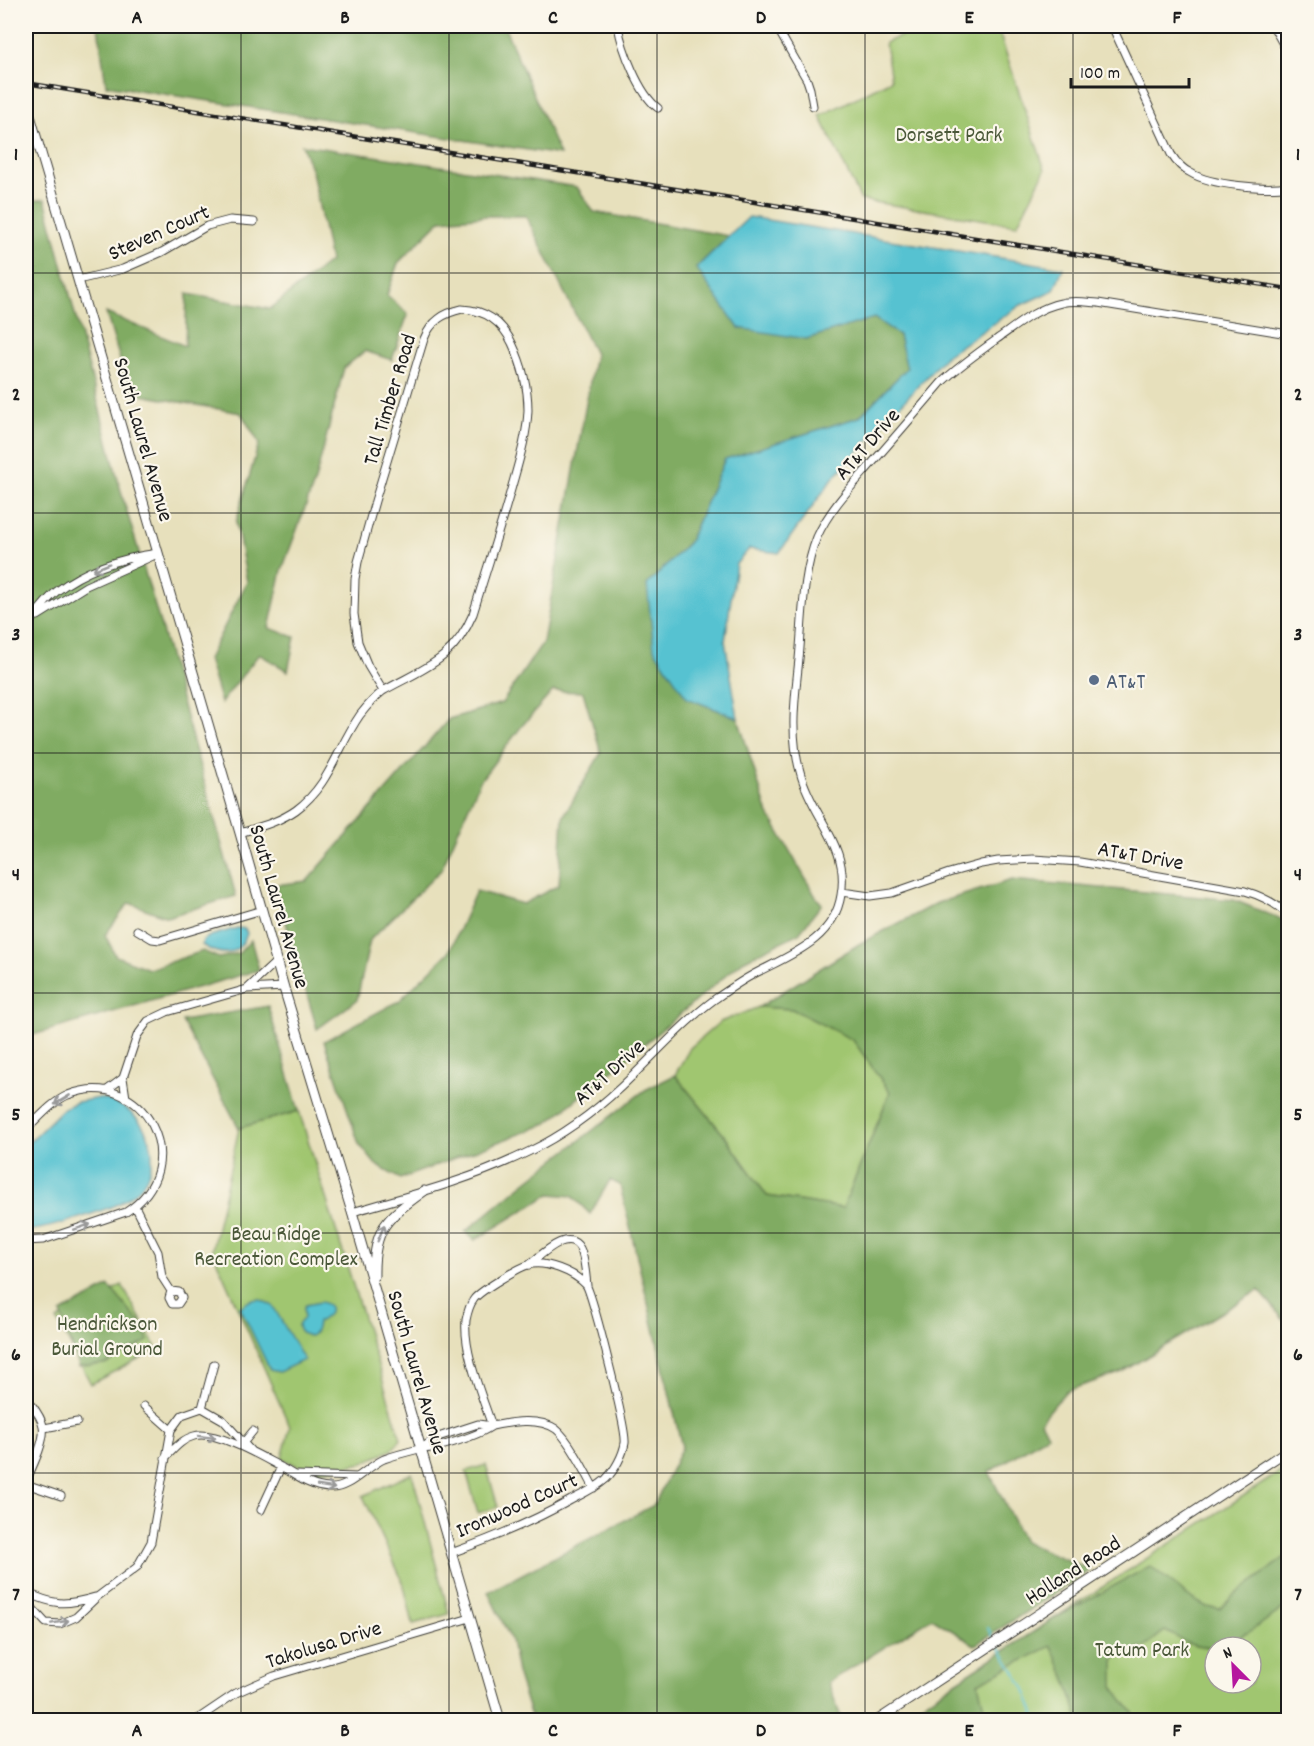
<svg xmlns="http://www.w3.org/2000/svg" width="1314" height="1746" font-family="Dekko,sans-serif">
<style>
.green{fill:#a0c670;stroke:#5e7146;stroke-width:1.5;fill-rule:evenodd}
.forest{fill:#80ab62;stroke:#4e643f;stroke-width:1.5}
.water{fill:#57c2d1;stroke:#3a6f76;stroke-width:1.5}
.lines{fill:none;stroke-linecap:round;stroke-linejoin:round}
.stream{stroke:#57c2d1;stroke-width:2}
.street-casing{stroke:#3a3934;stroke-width:9}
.secondary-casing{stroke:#3a3934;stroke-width:11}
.street{stroke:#fff;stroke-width:7}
.secondary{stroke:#fff;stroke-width:9}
.rail-casing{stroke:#1c1c1c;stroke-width:4.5}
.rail{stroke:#fbf7ec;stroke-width:2;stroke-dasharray:7;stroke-linecap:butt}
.oneway{stroke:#999}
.grid{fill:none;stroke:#1c1c1c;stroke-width:1.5;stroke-opacity:0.55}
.service-dot{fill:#5c6f8a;stroke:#fbf7ec;stroke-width:2}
.labels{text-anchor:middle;stroke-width:4.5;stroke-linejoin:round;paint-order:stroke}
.park-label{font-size:22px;fill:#4a5839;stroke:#fbf7ec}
.street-label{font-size:22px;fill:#1c1c1c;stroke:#fbf7ec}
.service-label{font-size:22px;fill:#4e5e75;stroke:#fbf7ec;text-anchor:start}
.neatline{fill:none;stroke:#1c1c1c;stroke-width:2}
.grid-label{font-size:20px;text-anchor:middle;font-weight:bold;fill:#1c1c1c}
</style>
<rect width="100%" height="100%" fill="#fbf7ec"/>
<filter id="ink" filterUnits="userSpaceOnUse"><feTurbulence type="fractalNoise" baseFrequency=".0167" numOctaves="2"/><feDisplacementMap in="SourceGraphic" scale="12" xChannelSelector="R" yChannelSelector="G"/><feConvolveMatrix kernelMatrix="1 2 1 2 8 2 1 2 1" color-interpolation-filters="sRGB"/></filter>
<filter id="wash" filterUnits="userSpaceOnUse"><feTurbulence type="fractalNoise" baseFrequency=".008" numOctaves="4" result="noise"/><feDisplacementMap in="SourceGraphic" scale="24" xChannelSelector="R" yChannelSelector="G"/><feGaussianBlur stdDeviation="1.35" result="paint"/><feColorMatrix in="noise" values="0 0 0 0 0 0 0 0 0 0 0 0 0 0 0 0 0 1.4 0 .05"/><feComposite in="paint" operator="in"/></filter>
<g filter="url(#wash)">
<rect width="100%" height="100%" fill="#e7e0bc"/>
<path class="green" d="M924,26H997L1045,170L1017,225L861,200L820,116L891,80L885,43Z
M759,1007L792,1009L853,1040L890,1092L843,1208L767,1196L727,1139L675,1075L690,1048L720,1022Z
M299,1111L401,1439L392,1450L362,1463L311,1473L282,1458L290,1427L212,1250L239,1128Z
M122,1285L157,1349L91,1384L57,1320Z
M486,1465L498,1507L478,1513L466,1471Z
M1288,1467V1720H897ZM1215,1647H1251V1683H1215Z
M412,1473L449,1614L413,1624L403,1582L363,1496Z"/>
<path class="forest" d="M98,26H504L560,155L106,85Z
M302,145L577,187L594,212L729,236L696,268L806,339L874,318L899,335L907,368L859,417L725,459L689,542L647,585L687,698L738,718L767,811L816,897L822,904L799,933L743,961L641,1047L546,1124L400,1179L376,1165L359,1144L324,1041L399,1001L449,952L476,891L523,904L559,885L563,817L601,753L583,692L553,691L521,727L480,781L441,870L370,940L357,1000L317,1029L275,885L307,881L449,719L502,703L543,642L595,354L526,216H487L441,220L398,263L387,295L408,314L392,360L365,351L344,368L315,481L282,570L269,628L295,637L288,671L259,654L221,703L208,659L247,582L236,522L259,443L241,413L130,393L106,313L185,346L187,294L270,309L330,261L312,171Z
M45,199L122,495L160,623L236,896L167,917L129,903L105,935L116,956L149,969L203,951L219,958L239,953L251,940L259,970L26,1037V202Z
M1012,880L1234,900L1286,921L1288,928V1325L1259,1290L1120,1373L1066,1391L1041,1421L1048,1435L989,1472L1024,1542L1091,1570L975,1645L932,1618L828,1682L842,1720H532L517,1673L511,1640L488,1592L654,1505L682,1447L620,1185L610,1180L590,1214L572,1196L550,1194L475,1240L465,1232L523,1184L645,1090L675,1075L727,1139L767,1196L843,1208L890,1092L853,1040L792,1009L759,1007L859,944L937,903Z
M268,1006L299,1111L239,1128L182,1021Z
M109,1286L144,1328L148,1341L105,1364L79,1367L61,1313Z
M1288,1555V1605C1267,1620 1231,1648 1204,1647C1190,1647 1177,1637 1165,1631L1144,1647L1114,1657V1688L1137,1718V1720H1079L1065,1676L1051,1646L978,1683L985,1711L1007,1717L1008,1720H897L1057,1617L1150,1566L1181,1590L1187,1596L1207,1607L1220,1609L1231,1598Z"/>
<path class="water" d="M749,217L1063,268L1054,290L1021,305L946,356L833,478L779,553L749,549L736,564L725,641L738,718L687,698L654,649L647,585L689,542L725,459L859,417L907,368L899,335L874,318L806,339L739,328L696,268Z
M237,928C243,928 246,928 247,934C245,938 243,944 239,947C228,958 213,952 202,945L203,940L210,936Z
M99,1098C142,1105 171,1155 137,1191C131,1196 125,1200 118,1204C102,1211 42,1232 26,1230V1145L64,1108L77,1102Z
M260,1299L273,1306L304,1360L279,1372L270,1370L240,1307L251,1300Z
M320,1302C339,1306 328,1316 318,1322C317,1329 317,1333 310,1336C303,1335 298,1332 298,1325L304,1318V1307L306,1305Z"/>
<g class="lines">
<path class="stream" d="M988,1628L994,1639
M997,1644L1024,1687L1037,1720"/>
</g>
</g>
<g filter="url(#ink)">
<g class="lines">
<defs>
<path id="street" d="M618,26C622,49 639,94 658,108
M776,26L807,80L810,89L813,106
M1112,26L1171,154C1176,162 1182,169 1191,173C1210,185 1266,190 1288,186
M1273,26L1288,53
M78,280L123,269L162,252L207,226L230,220L254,222
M462,309C486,310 502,322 512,343C522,364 528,387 528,410C527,436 519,461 512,486C500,529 486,571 473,614C453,661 424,668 383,691L368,666L358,642L354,614L355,579L358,562L375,501L424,339C431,321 444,313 462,309Z
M38,616L86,586L153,556
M26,627C35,615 45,601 57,591C87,568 121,558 158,553
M240,833C259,827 279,822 296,810C330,785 337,748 360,715C367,706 374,698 383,691
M842,892L870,896L892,893L949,873L981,864L998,861L1033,859L1080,862L1245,891C1262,896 1276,903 1288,915
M137,930L152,939L160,940L262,910
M277,961L247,989L284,987
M107,1090L123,1078
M126,1098L123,1078L137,1036L148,1021L167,1012L247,989
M26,1130C39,1118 52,1102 68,1095C143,1065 198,1166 126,1212L43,1240L26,1241
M135,1206L158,1252L162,1277L171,1291L169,1298L172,1304H178L182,1298L179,1292L171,1291
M352,1212C412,1195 474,1179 530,1151C563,1135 593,1113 621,1087C652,1058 680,1025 715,999C728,990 741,981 754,974C790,955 834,940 841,895C850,846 813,818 801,775C789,736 795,698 799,659C803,619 802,574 817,537C830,508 853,485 873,462C896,436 919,409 942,382C959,366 978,353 997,339C1017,325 1037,308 1061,303C1073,300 1085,302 1098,303L1288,334
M529,1265C541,1255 572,1223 582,1253C585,1263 586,1275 587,1286
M26,1397C32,1406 41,1415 43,1426C46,1440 32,1468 26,1481
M144,1406L171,1430
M202,1408L214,1364
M44,1428L77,1422
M244,1442L253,1431
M165,1458C174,1449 182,1439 194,1436C216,1430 260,1456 279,1466C295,1475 309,1487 329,1488C349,1490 366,1467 384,1459C395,1455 407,1452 419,1449C425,1448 431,1449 437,1447C456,1442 477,1436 492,1426L478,1424L435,1438L421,1449
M296,1475L356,1477
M26,1484L61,1496
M261,1510L281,1467
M451,1553C493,1538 532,1522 571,1500C583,1494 596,1488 606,1479C615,1470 623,1455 625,1443C627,1430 592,1292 586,1285C574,1272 545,1260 528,1265C518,1268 480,1291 474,1299C470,1304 467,1315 466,1320C463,1351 482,1396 492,1426C512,1422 538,1417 556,1429C569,1439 586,1473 594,1488
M26,1592C53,1605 65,1606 95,1597
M26,1598L34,1610L46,1623L60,1624L76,1617L97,1597L137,1567L151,1542L171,1430L182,1415L202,1408L223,1420L251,1451
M196,1720L236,1693L274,1676L470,1618"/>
<path id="secondary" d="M26,102L240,833L286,995L352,1212L500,1720
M374,1276C373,1228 387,1218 424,1191
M878,1720L1288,1450"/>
</defs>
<use href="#street" class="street-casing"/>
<use href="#secondary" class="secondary-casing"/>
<use href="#street" class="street"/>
<use href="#secondary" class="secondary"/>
<defs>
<path id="rail" d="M26,83L1288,289"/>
</defs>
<use href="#rail" class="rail-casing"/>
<use href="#rail" class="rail"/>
</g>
<defs><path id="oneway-shaft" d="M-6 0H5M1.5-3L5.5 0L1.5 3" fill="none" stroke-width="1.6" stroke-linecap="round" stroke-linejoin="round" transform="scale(1.5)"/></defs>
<g class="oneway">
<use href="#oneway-shaft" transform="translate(101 567) rotate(157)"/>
<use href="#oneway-shaft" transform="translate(62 1100) rotate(149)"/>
<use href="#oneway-shaft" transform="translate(82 1227) rotate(-18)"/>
<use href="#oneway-shaft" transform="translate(381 1233) rotate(-68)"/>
<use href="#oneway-shaft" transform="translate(207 1437) rotate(7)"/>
<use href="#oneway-shaft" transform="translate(326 1487) rotate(9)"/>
<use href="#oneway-shaft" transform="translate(60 1622) rotate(-10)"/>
</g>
</g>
<path class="grid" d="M241,26V1720M449,26V1720M657,26V1720M865,26V1720M1073,26V1720M26,273H1288M26,513H1288M26,753H1288M26,993H1288M26,1233H1288M26,1473H1288"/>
<circle class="service-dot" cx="1094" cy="680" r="6"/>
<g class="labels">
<g class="park-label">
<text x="949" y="141">Dorsett Park</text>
<text x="276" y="1240">Beau Ridge<tspan x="276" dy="25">Recreation Complex</tspan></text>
<text x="107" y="1330">Hendrickson<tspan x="107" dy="25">Burial Ground</tspan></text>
<text x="1142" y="1656">Tatum Park</text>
</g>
<g class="street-label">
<text transform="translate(158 231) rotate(-24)" y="8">Steven Court</text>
<text transform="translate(388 399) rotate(-73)" y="8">Tall Timber Road</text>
<text transform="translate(145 439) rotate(74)" y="8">South Laurel Avenue</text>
<text transform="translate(866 443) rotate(-49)" y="8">AT&amp;T Drive</text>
<text transform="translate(1141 854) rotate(10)" y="8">AT&amp;T Drive</text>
<text transform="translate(281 906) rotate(74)" y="8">South Laurel Avenue</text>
<text transform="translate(608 1071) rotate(-42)" y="8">AT&amp;T Drive</text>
<text transform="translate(419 1372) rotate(74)" y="8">South Laurel Avenue</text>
<text transform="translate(516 1504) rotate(-24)" y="8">Ironwood Court</text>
<text transform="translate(1072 1569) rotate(-33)" y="8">Holland Road</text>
<text transform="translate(323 1643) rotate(-17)" y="8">Takolusa Drive</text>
</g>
<g class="service-label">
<text x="1106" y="688">AT&amp;T</text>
</g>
</g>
<rect width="1314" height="1746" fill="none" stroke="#fbf7ec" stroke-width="66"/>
<g transform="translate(1233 1665) rotate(336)"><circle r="28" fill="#fbf7ec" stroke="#a29f99" stroke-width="1.5"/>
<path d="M0-4.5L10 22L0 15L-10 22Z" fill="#b5179e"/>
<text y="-9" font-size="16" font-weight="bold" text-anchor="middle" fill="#1c1c1c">N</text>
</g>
<path d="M1071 78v9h118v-9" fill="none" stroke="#1c1c1c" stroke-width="3"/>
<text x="1080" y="78" font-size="18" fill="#1c1c1c" stroke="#fbf7ec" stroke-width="4.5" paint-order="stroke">100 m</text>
<rect x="33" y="33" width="1248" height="1680" class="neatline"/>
<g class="grid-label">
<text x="137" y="23">A</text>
<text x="345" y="23">B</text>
<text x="553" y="23">C</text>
<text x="761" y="23">D</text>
<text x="969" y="23">E</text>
<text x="1177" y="23">F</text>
<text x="16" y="160">1</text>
<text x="1298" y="160">1</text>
<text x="16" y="400">2</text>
<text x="1298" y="400">2</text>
<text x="16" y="640">3</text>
<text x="1298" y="640">3</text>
<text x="16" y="880">4</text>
<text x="1298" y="880">4</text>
<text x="16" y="1120">5</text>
<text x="1298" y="1120">5</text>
<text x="16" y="1360">6</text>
<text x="1298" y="1360">6</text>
<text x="16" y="1600">7</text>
<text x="1298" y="1600">7</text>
<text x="137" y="1736">A</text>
<text x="345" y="1736">B</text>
<text x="553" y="1736">C</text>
<text x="761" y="1736">D</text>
<text x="969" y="1736">E</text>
<text x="1177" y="1736">F</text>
</g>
</svg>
